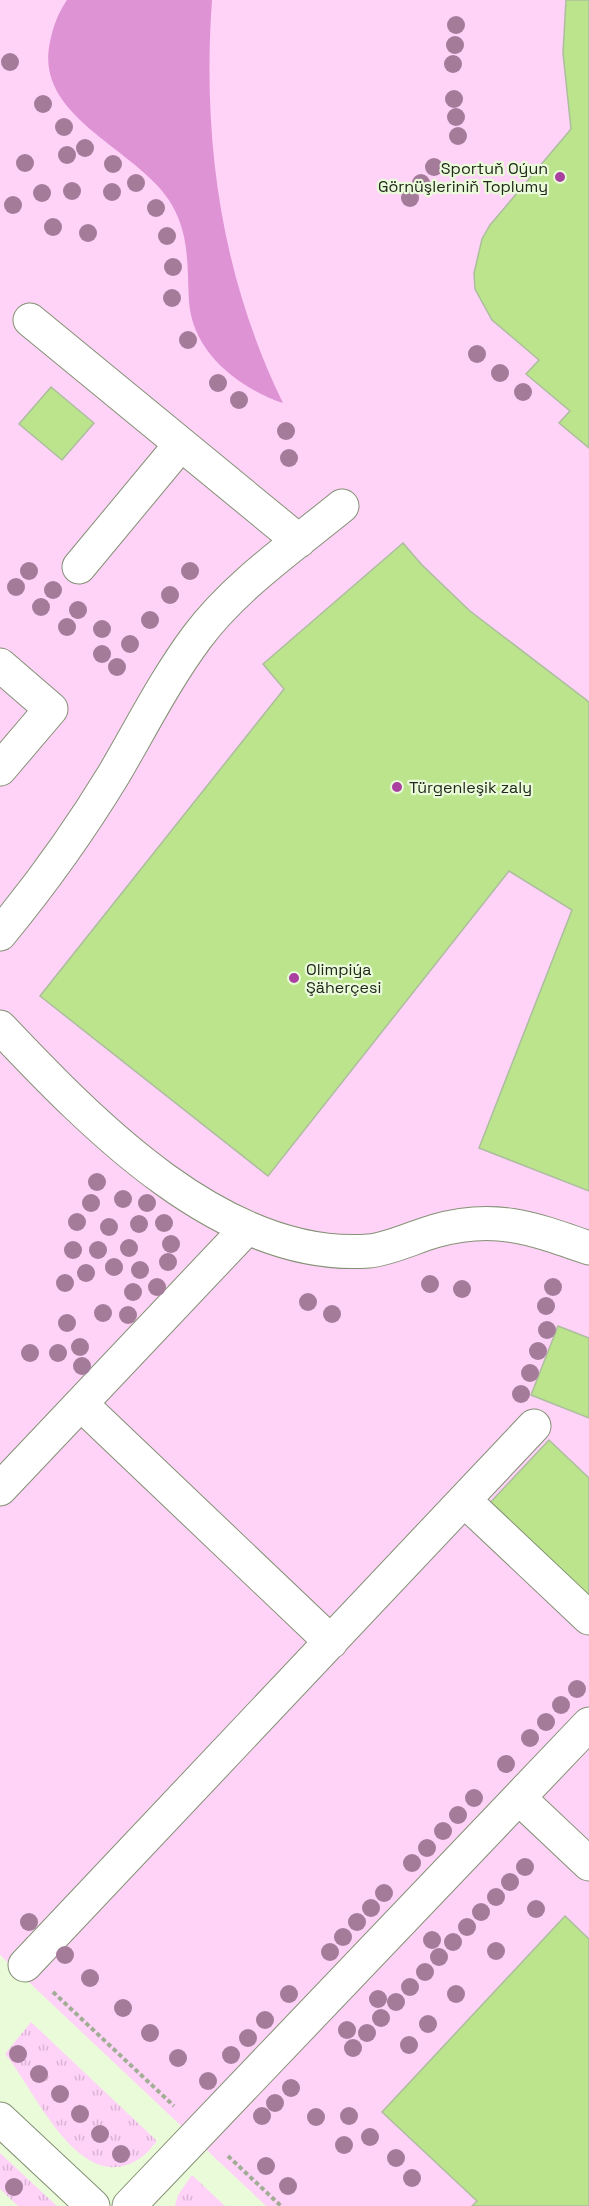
<svg xmlns="http://www.w3.org/2000/svg" width="589" height="2206" font-family="'Space Grotesk',sans-serif">
<style>
.grass{fill:url(#grass-tufts)}
.pitch{fill:#ffd2f8}
.water{fill:#de94d4}
.building{fill:#bbe48d;stroke:#adbd9e;stroke-width:1.5}
.lines{fill:none;stroke-linecap:round;stroke-linejoin:round}
.minor-casing{stroke:#839174;stroke-width:35}
.path{stroke:#a1ae95;stroke-width:4;stroke-dasharray:4.5 3;stroke-linecap:butt}
.minor{stroke:#fff;stroke-width:33}
.tree{fill:#a47c9a}
.poi-dot{fill:#aa40a0;stroke:#eafbda;stroke-width:2}
.labels{text-anchor:middle;stroke-width:4.5;stroke-linejoin:round;paint-order:stroke}
.poi-label{font-size:16px;fill:#22281c;stroke:#eafbda;text-anchor:start}
</style>
<defs>
<pattern id="grass-tufts" width="24" height="20" patternUnits="userSpaceOnUse" patternTransform="scale(1.5)"><rect width="24" height="20" fill="#ffd2f8"/><path d="M3 7l-1-3M5 7V3M7 7l1-3M15 17l-1-3M17 17v-4M19 17l1-3" fill="none" stroke="#dab4d4"/></pattern>
</defs>
<rect width="100%" height="100%" fill="#eafbda"/>
<path class="grass" d="M31,2022L157,2141C151,2148 145,2156 137,2160C78,2196 33,2086 5,2054Z
M0,2153L57,2206H18L0,2189Z
M192,2175L225,2206H175L178,2195Z"/>
<path class="pitch" d="M0,0H589V2206H266L0,1955Z"/>
<path class="water" d="M67,0H212C202,140 221,276 283,403C239,388 193,353 189,302C187,267 190,237 172,205C140,149 33,119 50,42C53,27 58,13 67,0Z"/>
<path class="building" d="M566,0H589V448L559,423L570,411L526,374L539,360L492,320L475,289L474,273L482,239L490,225L571,129L563,53Z
M51,387L94,423L62,460L19,424Z
M403,543L422,565L470,611L589,702V1191L479,1148L572,910L509,871L268,1176L40,996L284,689L263,664Z
M558,1326L589,1338V1418L531,1395Z
M549,1440L589,1478V1603L487,1506Z
M565,1916L589,1939V2206H472L477,2201L382,2112Z"/>
<g class="lines">
<defs>
<path id="minor" d="M30,320L299,541
M79,567L181,444
M0,665L51,709L0,769
M0,934C42,883 80,830 114,774C141,728 165,680 197,637C235,586 293,546 342,506
M0,1027C92,1124 224,1262 369,1251C390,1249 414,1237 435,1231C495,1214 532,1228 589,1248
M81,1404L331,1642
M0,1489L246,1229
M464,1500L589,1618
M519,1798L589,1864
M25,1965L534,1426
M0,2119L93,2206
M129,2206L589,1724"/>
</defs>
<use href="#minor" class="minor-casing"/>
<path class="path" d="M53,1992L174,2106
M228,2156L281,2206"/>
<use href="#minor" class="minor"/>
</g>
<g class="tree">
<circle cx="456" cy="25" r="9"/>
<circle cx="455" cy="45" r="9"/>
<circle cx="10" cy="62" r="9"/>
<circle cx="453" cy="64" r="9"/>
<circle cx="454" cy="99" r="9"/>
<circle cx="43" cy="104" r="9"/>
<circle cx="456" cy="117" r="9"/>
<circle cx="64" cy="127" r="9"/>
<circle cx="458" cy="136" r="9"/>
<circle cx="85" cy="148" r="9"/>
<circle cx="67" cy="155" r="9"/>
<circle cx="25" cy="163" r="9"/>
<circle cx="113" cy="164" r="9"/>
<circle cx="434" cy="167" r="9"/>
<circle cx="136" cy="183" r="9"/>
<circle cx="421" cy="183" r="9"/>
<circle cx="72" cy="191" r="9"/>
<circle cx="112" cy="192" r="9"/>
<circle cx="42" cy="193" r="9"/>
<circle cx="410" cy="198" r="9"/>
<circle cx="13" cy="205" r="9"/>
<circle cx="156" cy="208" r="9"/>
<circle cx="53" cy="227" r="9"/>
<circle cx="88" cy="233" r="9"/>
<circle cx="167" cy="236" r="9"/>
<circle cx="173" cy="267" r="9"/>
<circle cx="172" cy="298" r="9"/>
<circle cx="188" cy="340" r="9"/>
<circle cx="477" cy="354" r="9"/>
<circle cx="500" cy="373" r="9"/>
<circle cx="218" cy="383" r="9"/>
<circle cx="523" cy="392" r="9"/>
<circle cx="239" cy="400" r="9"/>
<circle cx="286" cy="431" r="9"/>
<circle cx="289" cy="458" r="9"/>
<circle cx="29" cy="571" r="9"/>
<circle cx="190" cy="571" r="9"/>
<circle cx="16" cy="587" r="9"/>
<circle cx="53" cy="590" r="9"/>
<circle cx="170" cy="595" r="9"/>
<circle cx="41" cy="607" r="9"/>
<circle cx="78" cy="610" r="9"/>
<circle cx="150" cy="620" r="9"/>
<circle cx="67" cy="627" r="9"/>
<circle cx="102" cy="629" r="9"/>
<circle cx="130" cy="644" r="9"/>
<circle cx="102" cy="654" r="9"/>
<circle cx="117" cy="667" r="9"/>
<circle cx="97" cy="1182" r="9"/>
<circle cx="123" cy="1199" r="9"/>
<circle cx="91" cy="1203" r="9"/>
<circle cx="147" cy="1203" r="9"/>
<circle cx="77" cy="1222" r="9"/>
<circle cx="164" cy="1223" r="9"/>
<circle cx="139" cy="1224" r="9"/>
<circle cx="109" cy="1227" r="9"/>
<circle cx="171" cy="1244" r="9"/>
<circle cx="129" cy="1248" r="9"/>
<circle cx="73" cy="1250" r="9"/>
<circle cx="98" cy="1250" r="9"/>
<circle cx="168" cy="1262" r="9"/>
<circle cx="114" cy="1267" r="9"/>
<circle cx="140" cy="1270" r="9"/>
<circle cx="86" cy="1273" r="9"/>
<circle cx="65" cy="1283" r="9"/>
<circle cx="430" cy="1284" r="9"/>
<circle cx="157" cy="1287" r="9"/>
<circle cx="553" cy="1287" r="9"/>
<circle cx="462" cy="1289" r="9"/>
<circle cx="133" cy="1292" r="9"/>
<circle cx="308" cy="1302" r="9"/>
<circle cx="546" cy="1306" r="9"/>
<circle cx="103" cy="1313" r="9"/>
<circle cx="332" cy="1314" r="9"/>
<circle cx="128" cy="1315" r="9"/>
<circle cx="67" cy="1323" r="9"/>
<circle cx="547" cy="1330" r="9"/>
<circle cx="80" cy="1347" r="9"/>
<circle cx="538" cy="1351" r="9"/>
<circle cx="30" cy="1353" r="9"/>
<circle cx="58" cy="1353" r="9"/>
<circle cx="82" cy="1366" r="9"/>
<circle cx="530" cy="1373" r="9"/>
<circle cx="521" cy="1394" r="9"/>
<circle cx="577" cy="1689" r="9"/>
<circle cx="561" cy="1705" r="9"/>
<circle cx="546" cy="1722" r="9"/>
<circle cx="530" cy="1738" r="9"/>
<circle cx="506" cy="1764" r="9"/>
<circle cx="474" cy="1798" r="9"/>
<circle cx="458" cy="1815" r="9"/>
<circle cx="443" cy="1831" r="9"/>
<circle cx="427" cy="1848" r="9"/>
<circle cx="412" cy="1863" r="9"/>
<circle cx="525" cy="1867" r="9"/>
<circle cx="510" cy="1882" r="9"/>
<circle cx="384" cy="1893" r="9"/>
<circle cx="496" cy="1897" r="9"/>
<circle cx="371" cy="1908" r="9"/>
<circle cx="536" cy="1909" r="9"/>
<circle cx="481" cy="1912" r="9"/>
<circle cx="29" cy="1922" r="9"/>
<circle cx="357" cy="1922" r="9"/>
<circle cx="467" cy="1927" r="9"/>
<circle cx="343" cy="1937" r="9"/>
<circle cx="432" cy="1940" r="9"/>
<circle cx="453" cy="1942" r="9"/>
<circle cx="496" cy="1951" r="9"/>
<circle cx="330" cy="1952" r="9"/>
<circle cx="65" cy="1955" r="9"/>
<circle cx="439" cy="1957" r="9"/>
<circle cx="425" cy="1972" r="9"/>
<circle cx="90" cy="1978" r="9"/>
<circle cx="410" cy="1987" r="9"/>
<circle cx="289" cy="1994" r="9"/>
<circle cx="456" cy="1994" r="9"/>
<circle cx="378" cy="1999" r="9"/>
<circle cx="396" cy="2002" r="9"/>
<circle cx="123" cy="2008" r="9"/>
<circle cx="381" cy="2018" r="9"/>
<circle cx="265" cy="2020" r="9"/>
<circle cx="428" cy="2024" r="9"/>
<circle cx="347" cy="2030" r="9"/>
<circle cx="150" cy="2033" r="9"/>
<circle cx="367" cy="2033" r="9"/>
<circle cx="248" cy="2038" r="9"/>
<circle cx="409" cy="2045" r="9"/>
<circle cx="353" cy="2048" r="9"/>
<circle cx="18" cy="2054" r="9"/>
<circle cx="231" cy="2055" r="9"/>
<circle cx="178" cy="2058" r="9"/>
<circle cx="39" cy="2074" r="9"/>
<circle cx="208" cy="2081" r="9"/>
<circle cx="291" cy="2088" r="9"/>
<circle cx="60" cy="2094" r="9"/>
<circle cx="275" cy="2103" r="9"/>
<circle cx="80" cy="2114" r="9"/>
<circle cx="262" cy="2116" r="9"/>
<circle cx="349" cy="2116" r="9"/>
<circle cx="316" cy="2117" r="9"/>
<circle cx="100" cy="2134" r="9"/>
<circle cx="370" cy="2137" r="9"/>
<circle cx="344" cy="2145" r="9"/>
<circle cx="121" cy="2154" r="9"/>
<circle cx="396" cy="2158" r="9"/>
<circle cx="266" cy="2166" r="9"/>
<circle cx="412" cy="2178" r="9"/>
<circle cx="288" cy="2186" r="9"/>
<circle cx="14" cy="2187" r="9"/>
</g>
<g class="poi-dot">
<circle cx="560" cy="177" r="6"/>
<circle cx="397" cy="787" r="6"/>
<circle cx="294" cy="978" r="6"/>
</g>
<g class="labels">
<g class="poi-label">
<text x="548" y="174" text-anchor="end">Sportuň Oýun<tspan x="548" dy="18">Görnüşleriniň Toplumy</tspan></text>
<text x="409" y="793">Türgenleşik zaly</text>
<text x="306" y="975">Olimpiýa<tspan x="306" dy="18">Şäherçesi</tspan></text>
</g>
</g>
</svg>
